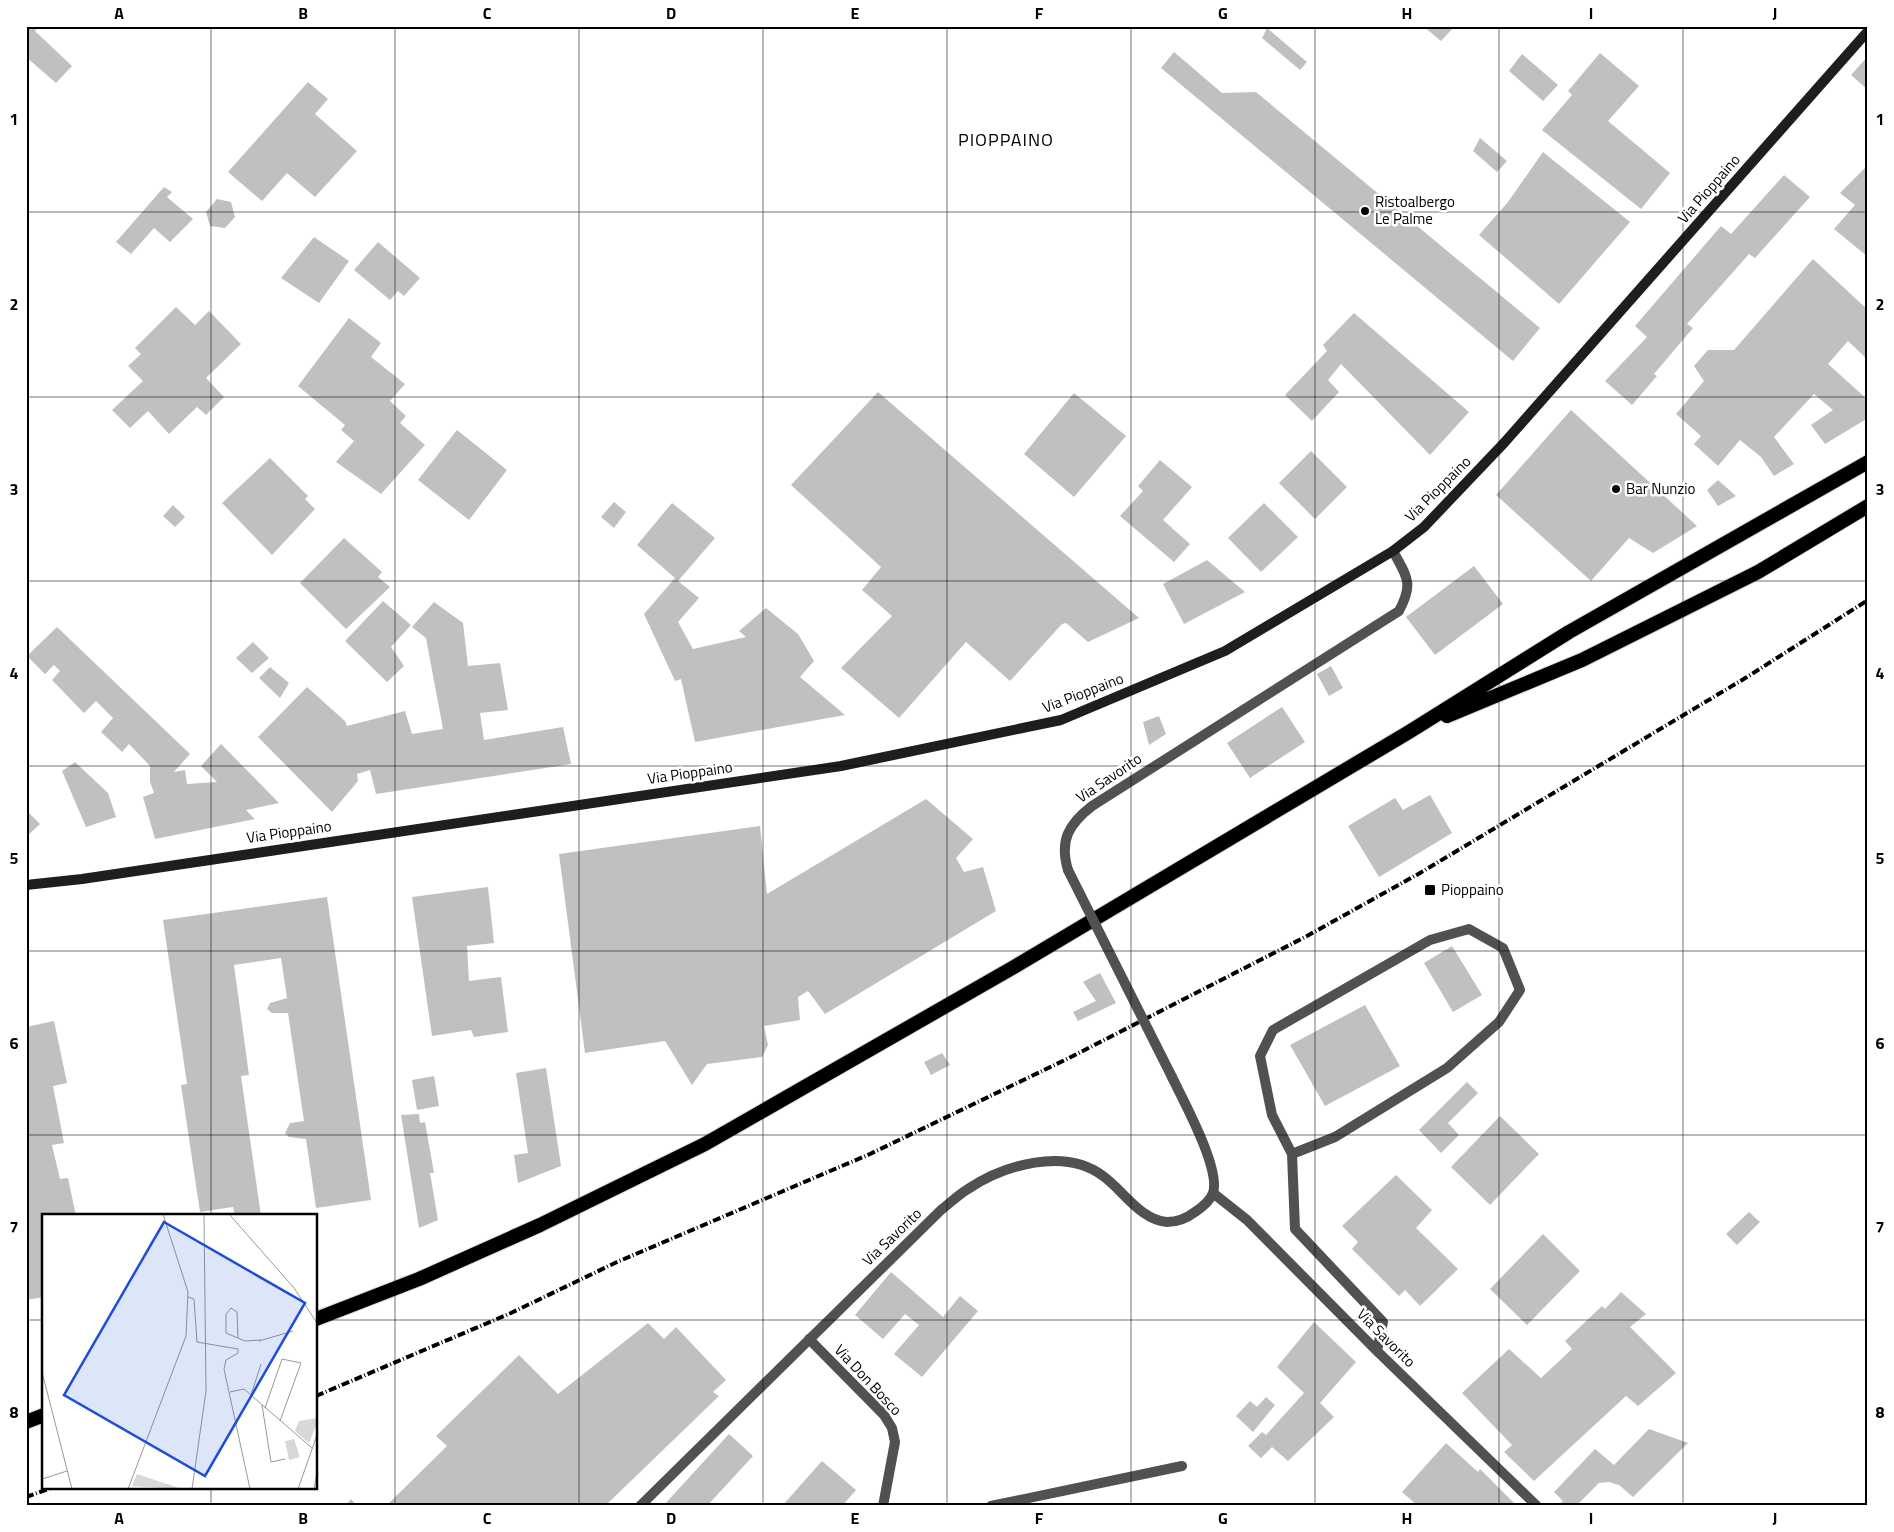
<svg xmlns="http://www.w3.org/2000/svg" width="1894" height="1532" font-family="'Titillium Web',sans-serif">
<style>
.building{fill:#c0c0c0}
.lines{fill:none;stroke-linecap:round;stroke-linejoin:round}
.trunk-casing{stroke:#dbdbdb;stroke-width:16}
.service{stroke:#515151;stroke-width:10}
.minor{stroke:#515151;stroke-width:10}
.secondary{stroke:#1e1e1e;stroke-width:10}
.trunk{stroke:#000;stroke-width:14}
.rail{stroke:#000;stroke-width:4;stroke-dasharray:8 2.5 1 2.5;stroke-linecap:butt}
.minor-bridge{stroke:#515151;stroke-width:10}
.grid{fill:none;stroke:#000;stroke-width:1;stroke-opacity:0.55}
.poi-dot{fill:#000;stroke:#fff;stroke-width:2}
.labels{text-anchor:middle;stroke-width:5;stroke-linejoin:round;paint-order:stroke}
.street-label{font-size:15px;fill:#000;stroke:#fff}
.poi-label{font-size:15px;fill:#000;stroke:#fff;text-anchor:start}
.quarter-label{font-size:18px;letter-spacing:1px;fill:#000;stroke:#fff}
.inset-road{fill:none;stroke:#999;stroke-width:1}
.view{fill:#1d4ed8;fill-opacity:0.15;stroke:#1d4ed8;stroke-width:2.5}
.inset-edge{fill:none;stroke:#000;stroke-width:2.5}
.neatline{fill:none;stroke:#000;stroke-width:2}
.grid-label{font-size:16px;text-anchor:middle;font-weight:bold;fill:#000}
</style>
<rect width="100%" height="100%" fill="#fff"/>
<path class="building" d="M26,26H39L35,31L72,66L56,83L26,57Z
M1423,26H1455L1441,41Z
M1267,28L1307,62L1300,70L1262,38Z
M1174,52L1222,93L1256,92L1540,328L1513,361L1161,68Z
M1600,53L1639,86L1608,121L1670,173L1641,209L1542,130L1572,95L1568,91Z
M1522,54L1558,85L1543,101L1509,71Z
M1868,56V90L1851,75Z
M308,82L328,99L315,114L357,151L315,197L287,173L262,201L228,172Z
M1480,138L1507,161L1497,172L1473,151Z
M1543,152L1630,222L1559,304L1479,235L1508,202Z
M1868,165V257L1834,229L1855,205L1840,193Z
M1784,175L1810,197L1755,258L1749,254L1687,324L1693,328L1654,374L1657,376L1632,405L1605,381L1647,337L1635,326L1721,226L1731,234Z
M164,187L172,192L167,197L193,219L170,242L154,228L131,254L116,242Z
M217,199L231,202L235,217L225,228L210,226L206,212Z
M314,237L349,261L319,303L281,278Z
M378,242L420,278L404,296L398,291L390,300L354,270Z
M1813,259L1868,310V360L1848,341L1828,364L1868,400V418L1825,444L1811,425L1833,410L1814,394L1774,437L1794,464L1774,476L1761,457L1740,440L1718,466L1694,444L1701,436L1676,414L1704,381L1694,366L1708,350H1734Z
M176,307L195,325L209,311L241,344L206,378L224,397L206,415L197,407L169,434L148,411L130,428L112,410L143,381L128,366L141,354L135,348Z
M1354,313L1469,412L1430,455L1341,364L1328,380L1339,392L1312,421L1285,395L1327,351L1323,345Z
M349,318L381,343L371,357L405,384L390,401L406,416L400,423L425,445L381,494L336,462L354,441L341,430L345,425L298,386Z
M878,392L1139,618L1088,642L1066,623L1062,624L1010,681L966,642L899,718L841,668L892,616L862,590L881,567L791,485Z
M1074,393L1126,436L1074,497L1024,454Z
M1571,410L1697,526L1653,553L1629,538L1591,581L1496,495Z
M457,430L507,470L469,520L418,480Z
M1311,451L1347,487L1315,519L1279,483Z
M270,458L308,496L305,499L315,509L272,555L222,503Z
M1160,460L1192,487L1163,520L1190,544L1174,562L1120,516L1143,491L1138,486Z
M1718,480L1736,496L1718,506L1707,490Z
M614,502L626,512L614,528L601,517Z
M672,503L715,538L678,581L699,598L678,622L693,649L746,637L739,631L766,608L798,634L814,661L800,677L845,715L695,742L681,679L675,681L644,614L675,578L637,545Z
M1264,503L1298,537L1261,572L1228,538Z
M173,505L185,517L175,527L163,516Z
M344,538L382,572L378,577L390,587L346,629L300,583Z
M1207,560L1245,592L1184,624L1163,584Z
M1474,566L1503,604L1435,655L1406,617Z
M383,601L411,625L391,647L404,666L387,682L345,641Z
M434,602L463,623L468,666L500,663L508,710L480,713L484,740L563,727L571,764L376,794L370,770L357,774L358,781L332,812L258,737L307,687L345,721L347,726L405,711L412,734L443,729L426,638L412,627Z
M57,627L190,754L174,772L185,770L187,784L217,782L201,766L221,744L279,803L246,810L255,819L155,839L143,797L154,793L150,782V766L129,744L122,752L101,732L113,718L96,701L84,713L52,680L60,671L54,665L45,674L27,656Z
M253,642L269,658L252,673L236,658Z
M1331,666L1343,688L1329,696L1317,674Z
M270,667L289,683L280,698L259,678Z
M1282,707L1305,742L1250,778L1227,743Z
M1159,716L1166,734L1149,745L1143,722Z
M75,762L108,793L116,817L86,827L62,771Z
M1430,795L1452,833L1379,877L1348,826L1395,798L1403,810Z
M926,799L973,839L956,858L964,872L983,867L996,911L825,1014L808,991L798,997L800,1020L764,1026L768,1045L762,1057L707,1064L692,1085L665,1041L585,1053L559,854L760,826L767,894Z
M26,810L40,824L26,837Z
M488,887L494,943L467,946L469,981L501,977L508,1032L474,1037L471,1030L432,1036L412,897Z
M327,897L371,1200L316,1208L306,1139L289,1137L285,1133L290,1123L304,1121L288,1013H272L267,1009L270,1003L287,998L281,958L234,965L249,1075L241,1076L261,1216H235L233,1207L200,1212L181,1085L187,1084L163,920Z
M1452,946L1482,995L1453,1012L1424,963Z
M1100,973L1116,1003L1078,1021L1073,1012L1096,1001L1083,982Z
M1365,1005L1400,1066L1325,1106L1290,1045Z
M54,1021L67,1083L53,1086L64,1143L52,1145L60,1179L68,1178L76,1216H44V1297L26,1300V1027Z
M942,1053L950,1065L931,1075L924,1062Z
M546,1068L561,1166L518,1183L514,1155L528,1153L516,1073Z
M434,1076L439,1106L417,1110L412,1080Z
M1467,1082L1478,1093L1448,1123L1459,1135L1441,1153L1419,1130Z
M419,1114L420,1123L425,1122L434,1173H430L438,1220L419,1228L401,1115Z
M1500,1116L1539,1154L1490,1205L1451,1167Z
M1396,1175L1432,1210L1416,1228L1458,1269L1420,1306L1405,1290L1399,1296L1352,1249L1358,1242L1342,1226Z
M1749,1212L1760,1222L1737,1245L1726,1234Z
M1543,1234L1580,1271L1527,1325L1490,1289Z
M891,1272L943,1317L960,1296L978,1311L922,1377L894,1354L919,1325L905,1314L883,1339L855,1315Z
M1621,1292L1646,1314L1630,1327L1676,1373L1638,1406L1626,1396L1534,1481L1504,1452L1512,1445L1462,1393L1509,1349L1541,1378L1572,1349L1565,1341L1602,1306L1605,1309Z
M1314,1322L1356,1362L1320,1403L1334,1417L1288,1461L1272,1447L1261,1458L1248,1446L1262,1432L1266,1435L1304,1393L1277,1367Z
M648,1323L664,1339L676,1327L726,1380L713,1392L719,1396L605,1506H386L447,1446L436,1436L519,1355L558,1394Z
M1266,1397L1275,1405L1253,1432L1236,1416L1250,1401L1257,1407Z
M1649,1429L1688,1443L1633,1497L1619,1485L1609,1482L1599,1483L1576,1506H1558L1563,1501L1554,1492L1595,1449L1614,1465Z
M729,1434L753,1456L707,1506H663Z
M1446,1443L1478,1472L1480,1469L1517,1506H1418L1402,1492Z
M822,1461L856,1490L842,1506H782Z
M351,1499L357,1506H345Z"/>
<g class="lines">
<defs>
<path id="trunk" d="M1447,716L1582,660L1758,572L1868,506
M316,1319L419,1279L540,1225L705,1144L1014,967L1409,732L1569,632L1868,462
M26,1422L44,1415"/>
</defs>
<use href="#trunk" class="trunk-casing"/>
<path class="service" d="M991,1506L1182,1466"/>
<path class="minor" d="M1068,870C1059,840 1069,824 1092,806L1399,611C1414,583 1407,577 1393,551
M1292,1154L1272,1115L1260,1056L1273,1030L1430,940L1469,929L1503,948L1520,990L1499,1022L1447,1068L1335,1137L1292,1154L1295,1229L1383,1322L1377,1351
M1213,1193L1247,1220L1377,1351L1537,1506
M809,1339L884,1415L892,1428L895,1442L883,1506
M640,1506L941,1210C950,1203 958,1195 968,1189C1004,1165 1065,1147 1103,1176C1123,1190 1140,1220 1167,1222C1177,1222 1187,1218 1195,1212C1201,1208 1210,1201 1213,1193C1221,1169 1183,1100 1172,1077"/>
<path class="secondary" d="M26,885L82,879L841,766L1061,720L1225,651L1393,551L1424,527L1504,443L1868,31"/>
<use href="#trunk" class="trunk"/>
<path class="rail" d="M316,1396L511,1313L617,1262L870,1154L1069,1058L1307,936L1420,873L1747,677L1868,600
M26,1497L51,1488"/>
<path class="minor-bridge" d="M1068,870L1172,1077"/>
</g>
<path class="grid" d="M211,26V1216M395,26V1506M579,26V1506M763,26V1506M947,26V1506M1131,26V1506M1315,26V1506M1499,26V1506M1683,26V1506M26,212H1868M26,397H1868M26,581H1868M26,766H1868M26,951H1868M26,1135H1868M26,1320H44M316,1320H1868M211,1488V1506"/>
<g class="poi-dot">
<circle cx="1365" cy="211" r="5"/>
<circle cx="1616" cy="489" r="5"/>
<rect x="1424" y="884" width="12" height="12" rx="2.5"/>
</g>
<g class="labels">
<g class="street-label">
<text transform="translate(1709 189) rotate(-49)" y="5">Via Pioppaino</text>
<text transform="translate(1438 489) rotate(-45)" y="5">Via Pioppaino</text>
<text transform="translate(1083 693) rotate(-21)" y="5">Via Pioppaino</text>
<text transform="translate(690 773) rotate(-8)" y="5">Via Pioppaino</text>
<text transform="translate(1109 778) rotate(-34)" y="5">Via Savorito</text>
<text transform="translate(289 832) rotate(-8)" y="5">Via Pioppaino</text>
<text transform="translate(892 1237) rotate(-44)" y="5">Via Savorito</text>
<text transform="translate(1386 1338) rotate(45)" y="5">Via Savorito</text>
<text transform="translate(868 1380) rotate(47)" y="5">Via Don Bosco</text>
</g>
<g class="poi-label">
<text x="1375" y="207">Ristoalbergo<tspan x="1375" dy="17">Le Palme</tspan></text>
<text x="1626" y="494">Bar Nunzio</text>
<text x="1441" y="895">Pioppaino</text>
</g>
<g class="quarter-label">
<text x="1006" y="146">PIOPPAINO</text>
</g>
</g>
<g transform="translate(42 1214)">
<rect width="275" height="275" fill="#fff"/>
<path d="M275,204V209L267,229L253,217L257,207ZM252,225L258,243L247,246L243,227ZM95,260L140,275L90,272Z" fill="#d8d8d8"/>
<path class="inset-road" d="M187,0L252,74L275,109M146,83L152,85L155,128L196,135V139L184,146L182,155L208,275M196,124L184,119V100L189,94L195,98L196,124L203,127L219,126M217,127L251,117M0,158L30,275M188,178L202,175L270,234M209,181L219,150M220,191L229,248L243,245M223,194L240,145L259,149L238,207M0,265L25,257M86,275L144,122L146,78L121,0M150,275L164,177L162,0M256,275L275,221M272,275L275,258"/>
<path class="view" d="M122,8L263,89L163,262L22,181Z"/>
<rect width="275" height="275" class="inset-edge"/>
</g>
<rect width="1894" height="1532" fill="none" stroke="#ffffff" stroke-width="55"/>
<rect x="28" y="28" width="1838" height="1476" class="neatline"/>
<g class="grid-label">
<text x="119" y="19">A</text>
<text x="303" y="19">B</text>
<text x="487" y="19">C</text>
<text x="671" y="19">D</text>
<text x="855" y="19">E</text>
<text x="1039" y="19">F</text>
<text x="1223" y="19">G</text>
<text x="1407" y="19">H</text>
<text x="1591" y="19">I</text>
<text x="1775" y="19">J</text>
<text x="14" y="125">1</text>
<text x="1880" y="125">1</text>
<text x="14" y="310">2</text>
<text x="1880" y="310">2</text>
<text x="14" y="495">3</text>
<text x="1880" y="495">3</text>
<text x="14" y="679">4</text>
<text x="1880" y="679">4</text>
<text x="14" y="864">5</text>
<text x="1880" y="864">5</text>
<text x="14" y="1049">6</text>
<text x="1880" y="1049">6</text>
<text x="14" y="1233">7</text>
<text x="1880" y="1233">7</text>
<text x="14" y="1418">8</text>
<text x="1880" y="1418">8</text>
<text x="119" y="1524">A</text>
<text x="303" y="1524">B</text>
<text x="487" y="1524">C</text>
<text x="671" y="1524">D</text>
<text x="855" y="1524">E</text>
<text x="1039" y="1524">F</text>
<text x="1223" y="1524">G</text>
<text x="1407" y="1524">H</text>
<text x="1591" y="1524">I</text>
<text x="1775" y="1524">J</text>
</g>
</svg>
